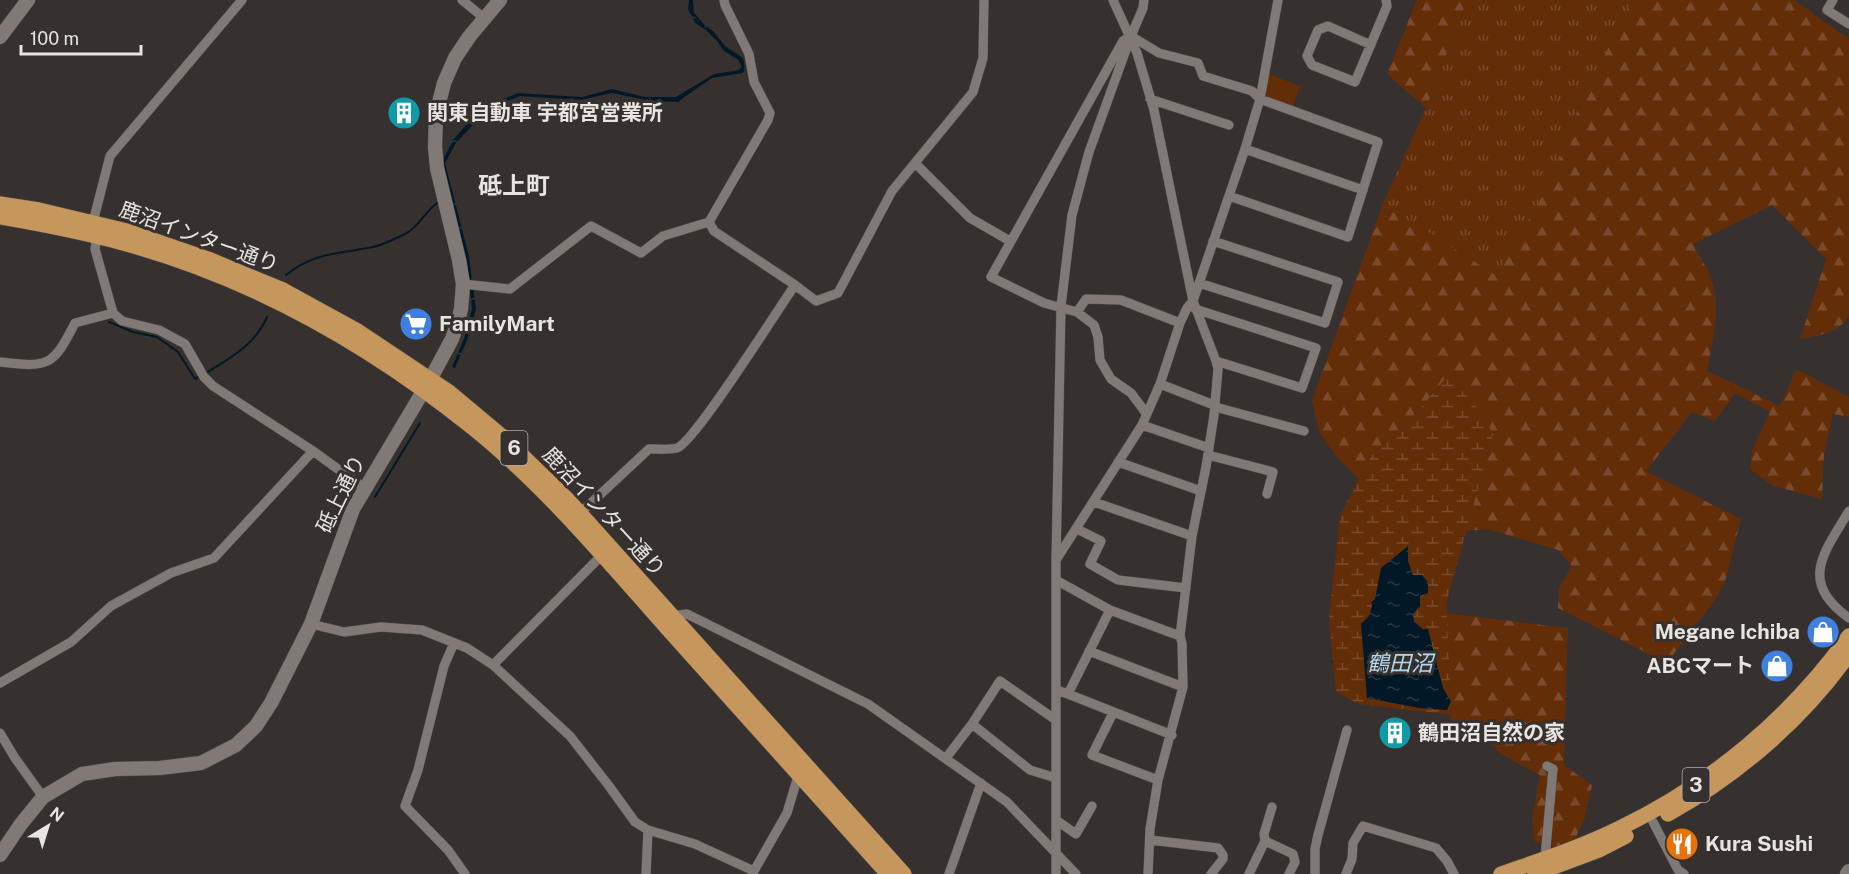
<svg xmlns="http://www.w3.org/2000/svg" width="1849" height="874" font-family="'Public Sans','Noto Sans JP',sans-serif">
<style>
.grass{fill:url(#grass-tufts)}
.forest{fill:url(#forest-firs)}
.wetland{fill:url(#wetland-marsh)}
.park{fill:#632d08}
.water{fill:url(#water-ripples)}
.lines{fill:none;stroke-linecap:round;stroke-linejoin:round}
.stream{stroke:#021826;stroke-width:2}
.street-casing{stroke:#534e4b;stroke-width:10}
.secondary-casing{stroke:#534e4b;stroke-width:15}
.primary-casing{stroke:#534e4b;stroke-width:16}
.street{stroke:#807976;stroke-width:9}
.secondary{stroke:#807976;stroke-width:14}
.primary{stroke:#c6975d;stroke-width:15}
.labels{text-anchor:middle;stroke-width:6;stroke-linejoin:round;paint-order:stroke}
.shield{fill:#36312e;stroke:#b3aeac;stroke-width:1.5}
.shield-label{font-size:20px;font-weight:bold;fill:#e8e4e2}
.poi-label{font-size:21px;font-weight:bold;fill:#e8e4e2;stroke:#36312e;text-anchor:start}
.street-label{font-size:21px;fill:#e8e4e2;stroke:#36312e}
.water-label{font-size:22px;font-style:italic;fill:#b3d9f1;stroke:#36312e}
.quarter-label{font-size:24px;font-weight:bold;fill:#e8e4e2;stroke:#36312e}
</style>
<defs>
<pattern id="grass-tufts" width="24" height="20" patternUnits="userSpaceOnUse" patternTransform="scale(1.5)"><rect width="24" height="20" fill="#632d08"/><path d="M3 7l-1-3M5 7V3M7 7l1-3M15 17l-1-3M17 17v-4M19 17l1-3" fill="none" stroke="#794b2c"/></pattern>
<pattern id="forest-firs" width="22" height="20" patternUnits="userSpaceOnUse" patternTransform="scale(1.5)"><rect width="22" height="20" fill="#632d08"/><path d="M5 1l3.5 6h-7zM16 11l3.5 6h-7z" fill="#794b2c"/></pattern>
<pattern id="wetland-marsh" width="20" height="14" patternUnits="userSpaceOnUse" patternTransform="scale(1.5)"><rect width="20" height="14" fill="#632d08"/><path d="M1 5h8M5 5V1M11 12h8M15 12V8" fill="none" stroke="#794b2c"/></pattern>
<pattern id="water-ripples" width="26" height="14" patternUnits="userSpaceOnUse" patternTransform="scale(1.5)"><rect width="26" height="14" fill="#021826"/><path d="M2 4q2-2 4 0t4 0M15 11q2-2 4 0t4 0" fill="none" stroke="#273945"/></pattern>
</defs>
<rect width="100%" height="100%" fill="#36312e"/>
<path class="grass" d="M1467,0H1632L1580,105L1553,177L1497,276L1382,206L1426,108Z"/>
<path class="forest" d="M1417,0H1467L1426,108L1387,74Z
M1632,0H1794C1813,12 1829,27 1849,38V315C1839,334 1819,335 1800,339L1826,259L1772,205L1693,244C1698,254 1704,263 1709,273C1722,305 1713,339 1707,371L1780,406L1796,369L1849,397V417L1833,414L1824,455L1822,499L1773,486L1750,469L1752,451L1770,412L1735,393L1715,421L1692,412L1646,471L1741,519L1725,582L1715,600L1667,663L1558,608L1559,588L1572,566L1558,550L1488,529L1466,531L1493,434L1448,376L1420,409L1371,456L1359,479L1336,456L1320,433L1312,401L1382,206L1430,233L1497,276L1553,177L1580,105Z
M1445,613L1568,628L1564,765L1592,785L1585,817L1575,839L1559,848L1535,842L1532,819L1540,775L1499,753L1495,746L1451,726Z"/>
<path class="wetland" d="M1448,375L1479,410L1493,434L1446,604L1452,715L1359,704L1336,692L1329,619L1340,516L1371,456L1420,409Z"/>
<path class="park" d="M1269,74L1300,86L1293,106L1268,98L1265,93Z"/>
<path class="water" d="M689,0H693L694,16L698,22L705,25L714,32L725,46L743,58L745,69L743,73L712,78L680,100H646L612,93L581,100L520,96L488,109L456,143L445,163L469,256L476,309L467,340L455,368L452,367L464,339L472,309L467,261L446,183L442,162L453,140L472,118L489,105L518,93L582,97L612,89L645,97H676L714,74L739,70L742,66L740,60L724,51L712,34L695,23L688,9Z
M1408,546V561L1413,575H1422L1428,582V593L1420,596V606L1413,614L1414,622L1423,629H1428L1443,688L1451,701L1447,710L1419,708L1367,698L1361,624L1369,616L1372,606L1371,602L1375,599L1381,568Z"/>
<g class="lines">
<path class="stream" d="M693,13L703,25
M707,29L715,38
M732,55L739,59L742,65
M649,100L678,101L682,98
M486,107L500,101
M286,275C314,252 339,254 373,247C383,245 394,239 403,235C419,228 425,210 440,201
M109,322L133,332L157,337L178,352L195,379L201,375
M206,373C230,358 255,345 267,317
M375,497L420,423"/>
<defs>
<path id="street" d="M462,0L484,18
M1833,0L1827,10L1849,24
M1126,39L1123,41L991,277L1044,303L1077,312L1086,299L1121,300L1180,323
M1371,45L1328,26L1318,30L1307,56L1312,65L1355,82L1387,6L1386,0
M1150,99L1229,125
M1245,149L1363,190
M915,163L970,218L1010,241
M1229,196L1348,237L1378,142L1260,99L1278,0
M709,222L714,231L795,285L816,301L838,293L892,191L973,92L983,58L984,0
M1199,283L1325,323L1338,282L1213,241
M463,284L510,289L591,226L641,253L663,236L709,222L768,120L770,113L754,82L749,54L725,5L724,0
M1195,309L1316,348L1302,388L1216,361
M1077,312L1094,325L1098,337L1100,360L1111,379L1131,393L1146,413
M113,313L95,249L97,236L93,222L110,156L242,0
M0,362C49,368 53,366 75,323L113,313L122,321L159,330L185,344L204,377L213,386L313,451L364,488
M1160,384L1214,405L1219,408L1304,431
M1142,425L1209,448
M1208,455L1273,472L1267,494
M1118,462L1201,491
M1094,502L1192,536L1206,467L1214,415L1218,369L1216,361L1193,301L1154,110L1137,53L1113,0
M1849,511C1824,553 1798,582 1849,618
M577,516L649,449C657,449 669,450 677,448C695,442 778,309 795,285
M1077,529L1101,541L1090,564L1118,580L1186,588
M602,555L493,665L570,736L609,786L635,822L648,830L646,874
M1056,560L1142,425L1160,384L1180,323L1187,308L1193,301L1245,149L1260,99L1252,91L1203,76L1198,63L1159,53L1131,36
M1056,580L1110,610
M670,616L687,614L868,704L1007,802L1076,874
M311,624L344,632L381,627L422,630L467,648L493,665
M454,643L444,666L418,770L405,806L448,850L465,874
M1089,651L1183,687
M0,683L71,642L111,606L171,573L214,558L313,451
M1057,690L1068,694L1110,610L1180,636
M1068,694L1172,735
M1113,713L1092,755L1158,780
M0,733L15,758L43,797
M946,758L972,724
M1056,778L1030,770L972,724L1000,681L1056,720
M1056,820L1076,834L1092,806
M1653,822L1678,870L1684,874
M648,830L695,844L754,871L787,813L799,773
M1150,840L1218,848L1223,855V859L1211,874
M1265,841L1293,854L1295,862L1289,874
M1545,858L1553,769L1547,766
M949,874L981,783
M1056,874V561L1061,306L1072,215L1089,152L1131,36L1143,8L1144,0
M1148,874L1150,829L1158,780L1183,687L1182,643L1180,636L1192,536
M1249,874L1265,841L1264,834L1272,807
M1315,874V849L1318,835L1347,730
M1346,874L1352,859L1353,843L1363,826L1436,848L1447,861L1454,874"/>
<path id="secondary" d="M0,37L28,0
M0,855L21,824L43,797L82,774L115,769L160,768L201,763L236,745L256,726L271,703L311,624L353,509L431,378L452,339L457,325L461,309L463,284L459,260L437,168L435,147L436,115L444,83L455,58L469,37L500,0
M1847,874L1849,871"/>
<path id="primary" d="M0,204L39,210L127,231L208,259L283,290L356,330L449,392L504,438L569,501L904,874
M0,217C41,224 82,232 123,243C251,278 370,345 473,428C545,486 606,559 667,628C740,710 814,792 888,874
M1668,814C1738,775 1803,719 1849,654
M1501,874C1541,860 1582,847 1620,828C1711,784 1790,718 1849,636
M1535,874L1599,850L1626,836"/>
</defs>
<use href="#street" class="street-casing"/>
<use href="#secondary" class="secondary-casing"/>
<use href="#primary" class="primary-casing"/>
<use href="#street" class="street"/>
<use href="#secondary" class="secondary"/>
<use href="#primary" class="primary"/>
</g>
<defs>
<symbol id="building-disc" viewBox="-11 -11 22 22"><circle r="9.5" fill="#0f9aa8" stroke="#36312e"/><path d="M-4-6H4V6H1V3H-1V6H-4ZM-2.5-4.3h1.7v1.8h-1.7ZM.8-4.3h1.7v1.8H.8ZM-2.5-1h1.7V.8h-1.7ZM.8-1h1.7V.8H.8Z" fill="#fff"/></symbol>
<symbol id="supermarket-disc" viewBox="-11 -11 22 22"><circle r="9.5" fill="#3f7fe0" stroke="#36312e"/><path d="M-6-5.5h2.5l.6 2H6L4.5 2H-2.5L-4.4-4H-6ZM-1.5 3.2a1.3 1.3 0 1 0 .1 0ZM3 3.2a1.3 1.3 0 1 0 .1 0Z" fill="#fff"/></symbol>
<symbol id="shop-disc" viewBox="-11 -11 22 22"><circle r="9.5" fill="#3f7fe0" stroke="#36312e"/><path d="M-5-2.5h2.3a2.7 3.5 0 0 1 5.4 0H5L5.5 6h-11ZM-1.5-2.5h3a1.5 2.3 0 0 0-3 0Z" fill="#fff"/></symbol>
<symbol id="restaurant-disc" viewBox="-11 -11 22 22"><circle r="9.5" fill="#e8710a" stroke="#36312e"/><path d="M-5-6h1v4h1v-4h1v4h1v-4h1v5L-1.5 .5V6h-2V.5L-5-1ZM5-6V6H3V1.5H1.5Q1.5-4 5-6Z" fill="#fff"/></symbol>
</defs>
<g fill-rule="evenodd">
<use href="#building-disc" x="385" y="94" width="38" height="38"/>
<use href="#supermarket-disc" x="397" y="305" width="38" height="38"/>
<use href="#shop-disc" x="1804" y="613" width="38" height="38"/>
<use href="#shop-disc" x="1758" y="647" width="38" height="38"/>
<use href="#building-disc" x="1376" y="714" width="38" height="38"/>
<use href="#restaurant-disc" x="1663" y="825" width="38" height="38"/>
</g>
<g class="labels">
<g class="shield">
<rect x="500.5" y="431" width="27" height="34" rx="4.5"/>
<rect x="1682.5" y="768" width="27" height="34" rx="4.5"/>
</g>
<g class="shield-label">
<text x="514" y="455">6</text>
<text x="1696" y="792">3</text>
</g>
<g class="poi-label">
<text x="427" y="120">関東自動車 宇都宮営業所</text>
<text x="439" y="331">FamilyMart</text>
<text x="1800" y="639" text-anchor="end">Megane Ichiba</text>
<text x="1754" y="673" text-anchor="end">ABCマート</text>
<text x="1418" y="740">鶴田沼自然の家</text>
<text x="1705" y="851">Kura Sushi</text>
</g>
<g class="street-label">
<text transform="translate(199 237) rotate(20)" y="7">鹿沼インター通り</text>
<text transform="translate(341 494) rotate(-64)" y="7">砥上通り</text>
<text transform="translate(604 512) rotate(47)" y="7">鹿沼インター通り</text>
</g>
<g class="water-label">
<text x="1400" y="671">鶴田沼</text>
</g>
<g class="quarter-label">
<text x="514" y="194">砥上町</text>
</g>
</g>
<g transform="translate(48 826) rotate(38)" stroke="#36312e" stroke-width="4.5" paint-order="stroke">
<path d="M0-4.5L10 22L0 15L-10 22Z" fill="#e8e4e2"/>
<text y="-9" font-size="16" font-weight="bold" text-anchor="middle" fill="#e8e4e2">N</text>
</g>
<path d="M21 45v9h120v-9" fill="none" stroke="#e8e4e2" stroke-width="3"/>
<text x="30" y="45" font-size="18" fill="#e8e4e2" stroke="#36312e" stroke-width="4.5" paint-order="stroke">100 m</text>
</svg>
